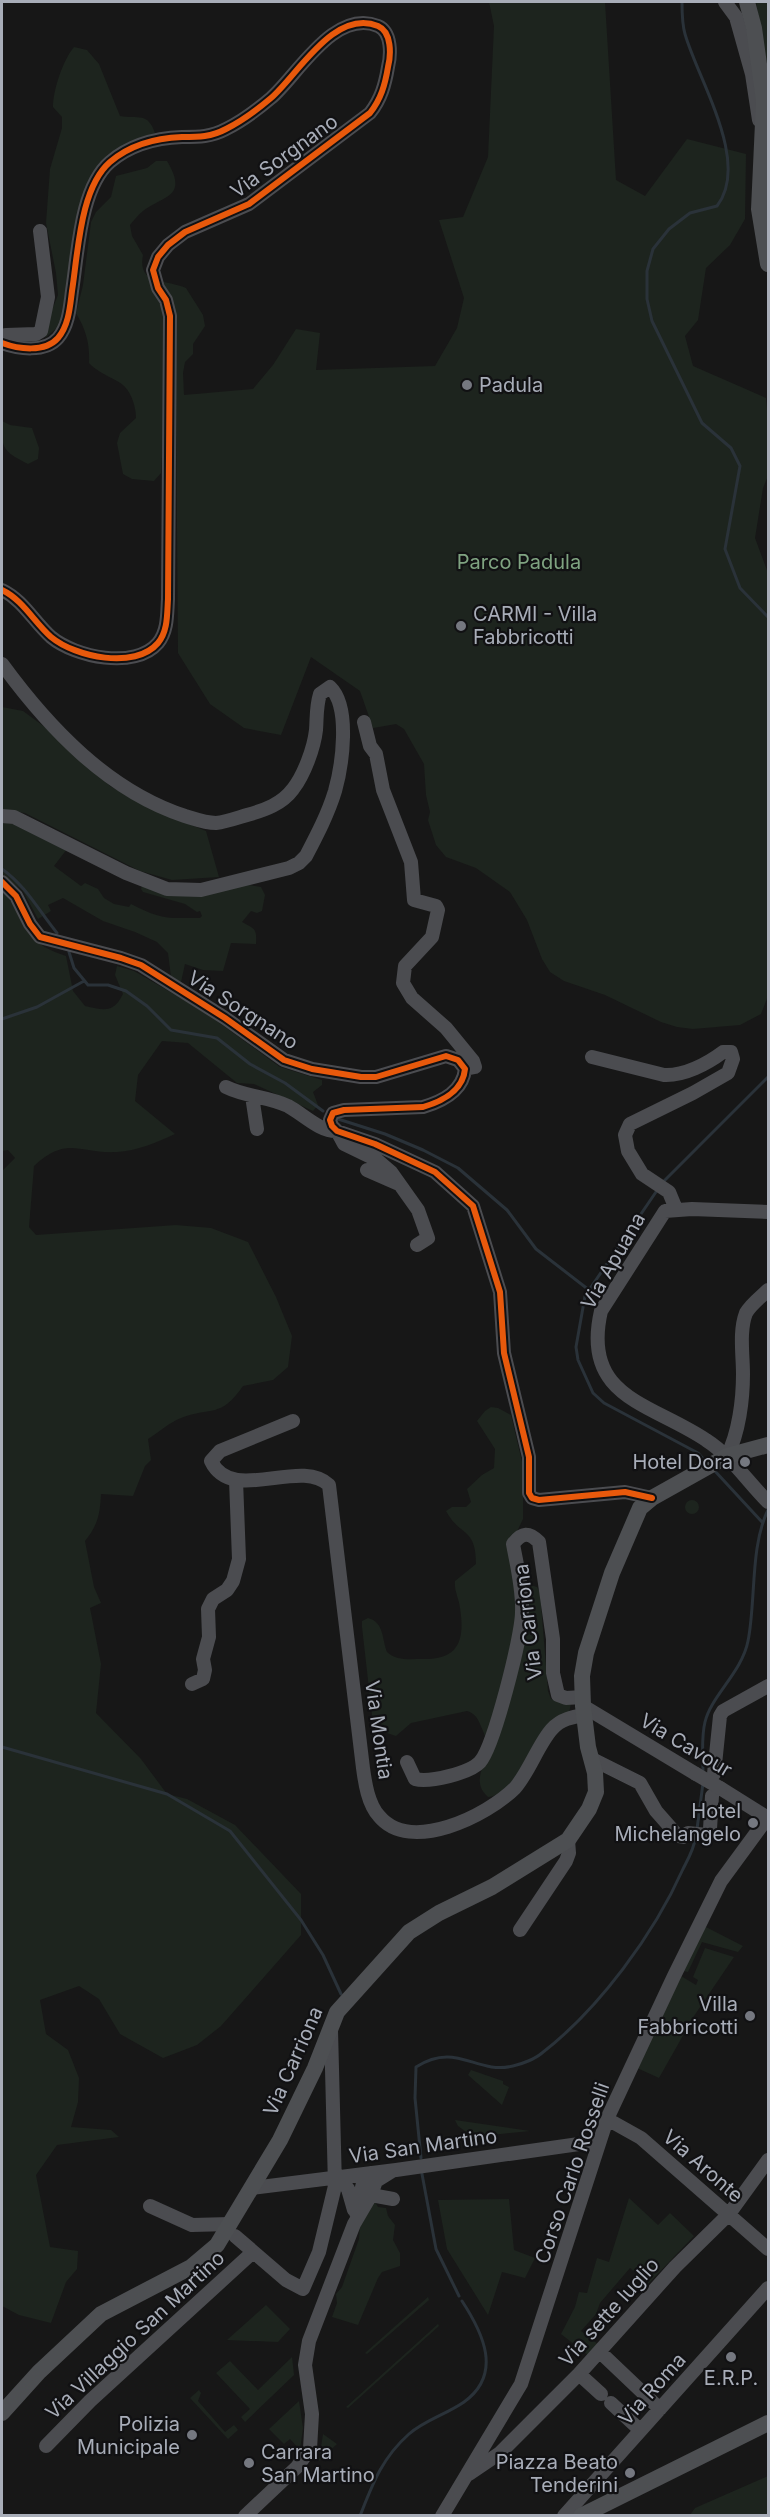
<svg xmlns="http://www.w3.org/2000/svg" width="770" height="2517" font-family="Inter,sans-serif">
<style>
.green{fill:#1d241e}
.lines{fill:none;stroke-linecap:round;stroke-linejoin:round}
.stream{stroke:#2a3239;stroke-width:3}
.minor{stroke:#4b4c50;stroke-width:14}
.major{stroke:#4d4f52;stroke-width:16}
.minor-bridge{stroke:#4b4c50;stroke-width:14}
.cycleway-casing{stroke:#111113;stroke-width:10}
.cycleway{stroke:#e8590c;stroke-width:6}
.poi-dot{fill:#757880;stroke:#111113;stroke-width:2}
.labels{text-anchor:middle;stroke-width:4.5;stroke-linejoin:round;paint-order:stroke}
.street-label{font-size:20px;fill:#a8adb8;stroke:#111113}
.poi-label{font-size:20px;fill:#a8adb8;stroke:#111113;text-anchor:end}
.park-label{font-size:20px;fill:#7fa381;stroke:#111113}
</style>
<rect width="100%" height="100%" fill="#171717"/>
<path class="green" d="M489,2H605L616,180L645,196L687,139L746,154L745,219L730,245L706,268L698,320L685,336L693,366L766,398L768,421V476L763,488L755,538L768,573V996L761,1014L740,1025L693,1029L677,1027L661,1022L605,995L564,981L550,972L542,959L527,920L510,892L476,868L446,857L436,845L428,820L430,812L426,795L424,764L404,729L396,724L373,728L360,691L311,657L281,735L244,728L210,704L178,653L176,402L164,424L161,473L154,481L132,479L123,474L117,443L120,433L136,418C136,408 132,394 125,387C120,380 100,375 89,363C90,344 86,330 76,313L83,285L91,222L96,212L111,197L116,176L147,168L156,161H167C189,198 163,195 143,211C138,215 134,220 130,225L132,236L143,255C137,285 165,279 186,288L203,315L205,326L193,344V354L185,362L183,373L184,395L253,389L273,365L296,329L320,333L316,370L435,366L457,328L464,298L439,220L463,217L488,157L494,26Z
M756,2H768V70Z
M74,47L87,50L99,64L120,116C138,119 148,112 155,133L121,147L106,156L92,175L67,305L57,328L46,337L42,335L58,295L56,273L46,223L50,169L62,128V117L53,107C53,90 63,60 74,47Z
M2,421L10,425L32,428L39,448L38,459L28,464C3,451 1,449 2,421Z
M2,707L23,711L53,733L110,786L155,810L206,831L219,877L172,880L140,871L25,813L2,809Z
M2,822L23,826L67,849L54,866L81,886L85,883L98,889L104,898L114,904L129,907L131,904C162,920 167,918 200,918L202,916L200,911L197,912L185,904L143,892L141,889L142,886L156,891L249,885L261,887L265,895L262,911L257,913L251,911L242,922C254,929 257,927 256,944L231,943L223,971L203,970L185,964L181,982L171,977L168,953L157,942L135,932L103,921L63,898L48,905L51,911L38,919L23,891L2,874Z
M2,892C15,902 18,918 27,931C37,945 51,951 66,956L73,991L85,1006C104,1010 113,1014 123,994L115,975L117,966L134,971L203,1011L280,1067L322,1080V1085L313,1092L318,1105L313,1111L254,1084L237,1083L188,1043L162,1041L138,1075L135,1101L175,1134C158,1142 136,1151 117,1152C78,1154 68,1135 34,1166L29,1227L36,1235L176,1225L211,1228L248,1242L276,1297L292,1336L288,1367L273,1380L243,1386C220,1419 212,1406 181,1418C170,1422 158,1433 148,1439L151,1460L145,1466L133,1496L101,1494C100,1514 98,1525 85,1541L94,1587L101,1603L90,1608L101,1664L96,1713L141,1759L167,1794L187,1799L235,1825L301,1894V1935L221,2026L197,2045L163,2058L120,2034L99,1999L79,1986L40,2000L46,2034L68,2050L79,2078L78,2102L71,2127L111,2130L119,2137L57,2145L36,2175L50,2247L78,2251L77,2269L66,2282L51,2323L19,2315L2,2306V1171L15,1158L8,1150L2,1151Z
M491,1407L498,1408L511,1415L523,1466V1519L511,1544L524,1583L537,1587L540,1592L548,1691L551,1699L571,1703L569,1713C554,1731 510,1797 488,1797C470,1781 487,1765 487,1747C487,1739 483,1731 480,1724C477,1717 474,1713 467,1711L411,1723L396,1736L384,1732L373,1724L362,1627V1621L368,1618C384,1622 382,1639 387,1652C396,1661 410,1659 422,1659C459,1660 465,1640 460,1608C459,1598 454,1591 455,1581L476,1564C476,1527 460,1537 446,1511L452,1507H466L471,1502L467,1489L482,1475L494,1468L495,1449L477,1421L485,1411Z
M685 1507a7 7 0 1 1 14 0a7 7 0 1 1-14 0Z
M704,1926L743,1946L738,1952L702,1942L688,1972L683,1971Z
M705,1948L734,1957L694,2016L659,2078L637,2068L681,1976L696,1985L698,1980L693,1977Z
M471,2070L503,2081V2084L509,2087L502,2105L468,2075Z
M455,2120L530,2131L473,2137L458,2126Z
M629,2198L658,2225L670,2213L694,2236L648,2284L630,2268L600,2303L596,2314L581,2331L599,2345L589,2356L561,2334L575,2307L579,2292L587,2293L597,2258L609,2262Z
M509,2199L514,2250L535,2258L525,2278L502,2272L488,2315L447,2249L438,2200Z
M374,2200L378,2207L386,2208L388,2216L395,2225L393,2240L400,2253V2266L382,2272L378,2278L358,2325L332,2317L337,2303L336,2294L342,2287L359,2239L360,2224Z
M428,2297L429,2300L367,2354L365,2353Z
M266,2305L290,2329L278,2342L227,2340Z
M438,2324L439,2326L348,2408L346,2407Z
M292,2357L294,2375L245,2422L241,2417L250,2409L216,2373L230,2361L258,2390Z
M199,2390L201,2393L198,2401L225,2432L234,2425L238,2430L228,2439L190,2398Z
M299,2401L303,2428L300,2450L290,2439L284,2444L269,2429Z
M323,2434L337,2444L319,2461Z
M768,2476V2515H690L695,2508Z"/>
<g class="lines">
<path class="stream" d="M682,2C682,12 682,24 685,34C698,80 751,162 717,206L690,213L669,229L653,249L647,271V299L652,321L702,423L731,448L740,466L725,549L740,588L768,617
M2,869C26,886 39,911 57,933
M69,952L74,968L88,985H108L126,991L147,1006L171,1030L217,1038L250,1064L285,1083L323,1111
M2,1019L37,1007L84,981
M338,1119L385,1134L423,1150L458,1168L507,1210L536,1249L589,1290
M661,1184L768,1077
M658,1189L585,1296L576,1347L578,1360L593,1393L604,1403L698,1453L705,1461
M714,1470L762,1522
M2,1747L167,1794L230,1831L301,1920L323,1955L341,1994
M703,1773C703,1757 701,1738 705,1722C711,1696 742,1672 748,1641C756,1602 750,1546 768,1510
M697,1829L703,1783
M421,2158L415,2098L416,2067C457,2041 476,2075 513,2066C522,2064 535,2059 542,2053C599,2009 654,1934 683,1869C688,1859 694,1849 695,1839
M422,2174L436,2249L459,2296
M360,2516C373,2483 382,2458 409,2434C425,2420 447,2414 464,2402C503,2374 483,2333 462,2301"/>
<path class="minor" d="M725,2L736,17L752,74L759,120
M2,343C18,349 45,353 58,338C69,325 70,306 72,291C78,253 80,188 110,162C131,144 156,138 182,137C199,137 211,137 226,129C242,121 258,109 271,98C297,76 334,8 378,26C392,32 391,55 388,67C385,85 381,99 370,113L249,204L185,232L168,245L158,257L153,270L158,288L166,300L170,316L168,599C167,614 168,631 158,643C135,670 75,657 51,637C34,622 23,600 2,590
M4,344L3,336L6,335L36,334L41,331L48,297L40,231
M2,664C48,727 108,791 185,816C195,819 205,823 216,823C226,822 237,818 247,815C265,810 282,804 293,789C304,775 314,748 316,730C317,717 316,707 320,694L330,687C351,707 342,766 335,791C328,814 317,835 306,856L299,863L289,868L201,890L167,889L126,873L14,817L2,816
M364,722L370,746L376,754L383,790L411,862L414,900L436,906L438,910L432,937L405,966L403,983L412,998L446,1028L473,1061L475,1067L465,1069
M2,882L16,896L30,924L40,937L121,958L141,965L225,1018L284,1060L312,1069L361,1077H376L446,1056L458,1060L465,1069C463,1091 443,1101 423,1107L344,1110L333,1113L330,1120L332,1126L337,1131L375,1144L435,1172L473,1206L500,1292L504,1353L529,1457V1493L532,1498L539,1500L625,1492L652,1498
M592,1057L664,1075C684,1076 707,1064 723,1052H731L733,1059L728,1073L693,1093L630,1124L625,1135L628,1151L642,1174L669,1192L676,1209
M226,1087C246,1097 267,1096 288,1106C303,1114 320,1132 337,1131L344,1144L377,1160L391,1172L418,1210L428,1238L417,1245
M252,1096L257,1129
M367,1170L399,1184
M768,1212L692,1209L665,1211L601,1311C581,1398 651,1403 706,1440C731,1456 748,1482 768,1502
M293,1421L220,1451L211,1461C232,1505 300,1457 329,1485L363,1768C365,1783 368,1804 379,1816C410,1854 487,1816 515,1788C529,1772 539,1743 552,1729C561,1719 572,1717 585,1715
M727,1456C739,1433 743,1399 743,1374C743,1355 739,1331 746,1313C751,1304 761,1297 768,1290
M192,1684L203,1679L205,1670L203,1659L209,1637L208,1609L213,1599L227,1590L233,1581L239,1559L236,1480
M583,1706L696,1774
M592,1759L640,1783L656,1811L678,1836L683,1837L688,1833L707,1835L710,1829L712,1796
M407,1762L415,1779C429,1783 470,1773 480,1762C494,1746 522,1636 522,1612C523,1589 517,1566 513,1544C522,1532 529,1532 539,1542L553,1639V1673L558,1695L566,1698L583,1697
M714,1774L720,1716L723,1711L768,1686
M720,1788L768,1818
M520,1930L566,1861L569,1853L568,1840
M607,2119L641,2138L768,2249
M339,2177L348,2189L354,2210
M252,2188L396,2170L600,2141
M371,2195L393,2199
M150,2206L192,2225L230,2224
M356,2213L363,2183L371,2173
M235,2236L286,2280L303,2289L319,2252L335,2186L331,2030
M600,2352L660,2409
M579,2374L601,2394
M611,2403L640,2430
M46,2446L90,2401L252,2253
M469,2474L500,2453L579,2374L675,2267L729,2214L768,2160
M245,2516L297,2467L310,2449L312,2414L305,2365L309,2341L354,2224L371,2195L376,2181L392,2171
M442,2516L521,2384L607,2119L674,1976L721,1881L768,1817
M564,2516L768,2288"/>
<path class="major" d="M747,2L754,28L764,101L759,209L768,264
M2,2413L39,2372L101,2314L191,2267L217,2245L280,2140L315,2068L337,2012L409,1932L439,1913L492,1887L568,1840L589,1809L596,1792L595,1773L588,1747L583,1706L582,1676L586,1653L612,1573L640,1508L652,1498L727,1456L768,1445
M581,2516L768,2423"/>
<path class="minor-bridge" d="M696,1774L720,1788"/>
<defs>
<path id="cycleway" d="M2,343C18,349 45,353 58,338C69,325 70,306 72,291C78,253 80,188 110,162C131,144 156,138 182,137C199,137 211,137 226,129C242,121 258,109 271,98C297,76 334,8 378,26C392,32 391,55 388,67C385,85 381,99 370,113L249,204L185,232L168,245L158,257L153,270L158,288L166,300L170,316L168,599C167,614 168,631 158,643C135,670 75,657 51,637C34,622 23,600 2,590
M2,882L16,896L30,924L40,937L121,958L141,965L225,1018L284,1060L312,1069L361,1077H376L446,1056L458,1060L465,1069C463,1091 443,1101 423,1107L344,1110L333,1113L330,1120L332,1126L337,1131L375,1144L435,1172L473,1206L500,1292L504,1353L529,1457V1493L532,1498L539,1500L625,1492L652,1498"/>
</defs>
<use href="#cycleway" class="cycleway-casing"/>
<use href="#cycleway" class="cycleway"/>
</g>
<g class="poi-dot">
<circle cx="467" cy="385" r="6"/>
<circle cx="461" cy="626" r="6"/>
<circle cx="745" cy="1462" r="6"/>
<circle cx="753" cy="1823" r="6"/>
<circle cx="750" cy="2016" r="6"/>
<circle cx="731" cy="2357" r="6"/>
<circle cx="192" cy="2435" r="6"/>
<circle cx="249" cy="2463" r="6"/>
<circle cx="630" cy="2473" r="6"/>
</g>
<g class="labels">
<g class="street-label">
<text transform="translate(284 156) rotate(-36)" y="7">Via Sorgnano</text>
<text transform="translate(243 1010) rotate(33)" y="7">Via Sorgnano</text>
<text transform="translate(613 1261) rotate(-60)" y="7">Via Apuana</text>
<text transform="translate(528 1622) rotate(-97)" y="7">Via Carriona</text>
<text transform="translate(379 1730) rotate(82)" y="7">Via Montia</text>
<text transform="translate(686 1745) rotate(31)" y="7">Via Cavour</text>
<text transform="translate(293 2061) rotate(-66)" y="7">Via Carriona</text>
<text transform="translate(423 2146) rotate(-8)" y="7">Via San Martino</text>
<text transform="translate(703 2166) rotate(41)" y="7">Via Aronte</text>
<text transform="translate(572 2173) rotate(-71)" y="7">Corso Carlo Rosselli</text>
<text transform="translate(609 2312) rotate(-48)" y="7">Via sette luglio</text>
<text transform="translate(135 2335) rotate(-43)" y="7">Via Villaggio San Martino</text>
<text transform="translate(652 2389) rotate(-48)" y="7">Via Roma</text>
</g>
<g class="poi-label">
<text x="479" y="392" text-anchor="start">Padula</text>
<text x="473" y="621" text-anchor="start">CARMI - Villa<tspan x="473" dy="23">Fabbricotti</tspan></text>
<text x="733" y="1469">Hotel Dora</text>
<text x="741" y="1818">Hotel<tspan x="741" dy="23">Michelangelo</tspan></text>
<text x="738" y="2011">Villa<tspan x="738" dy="23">Fabbricotti</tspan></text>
<text x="731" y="2385" text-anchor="middle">E.R.P.</text>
<text x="180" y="2431">Polizia<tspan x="180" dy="23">Municipale</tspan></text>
<text x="261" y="2459" text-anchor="start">Carrara<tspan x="261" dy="23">San Martino</tspan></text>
<text x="618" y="2469">Piazza Beato<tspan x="618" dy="23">Tenderini</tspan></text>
</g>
<g class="park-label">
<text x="519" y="569">Parco Padula</text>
</g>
</g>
<rect width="770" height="2517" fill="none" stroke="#a8adb8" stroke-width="6"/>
</svg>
